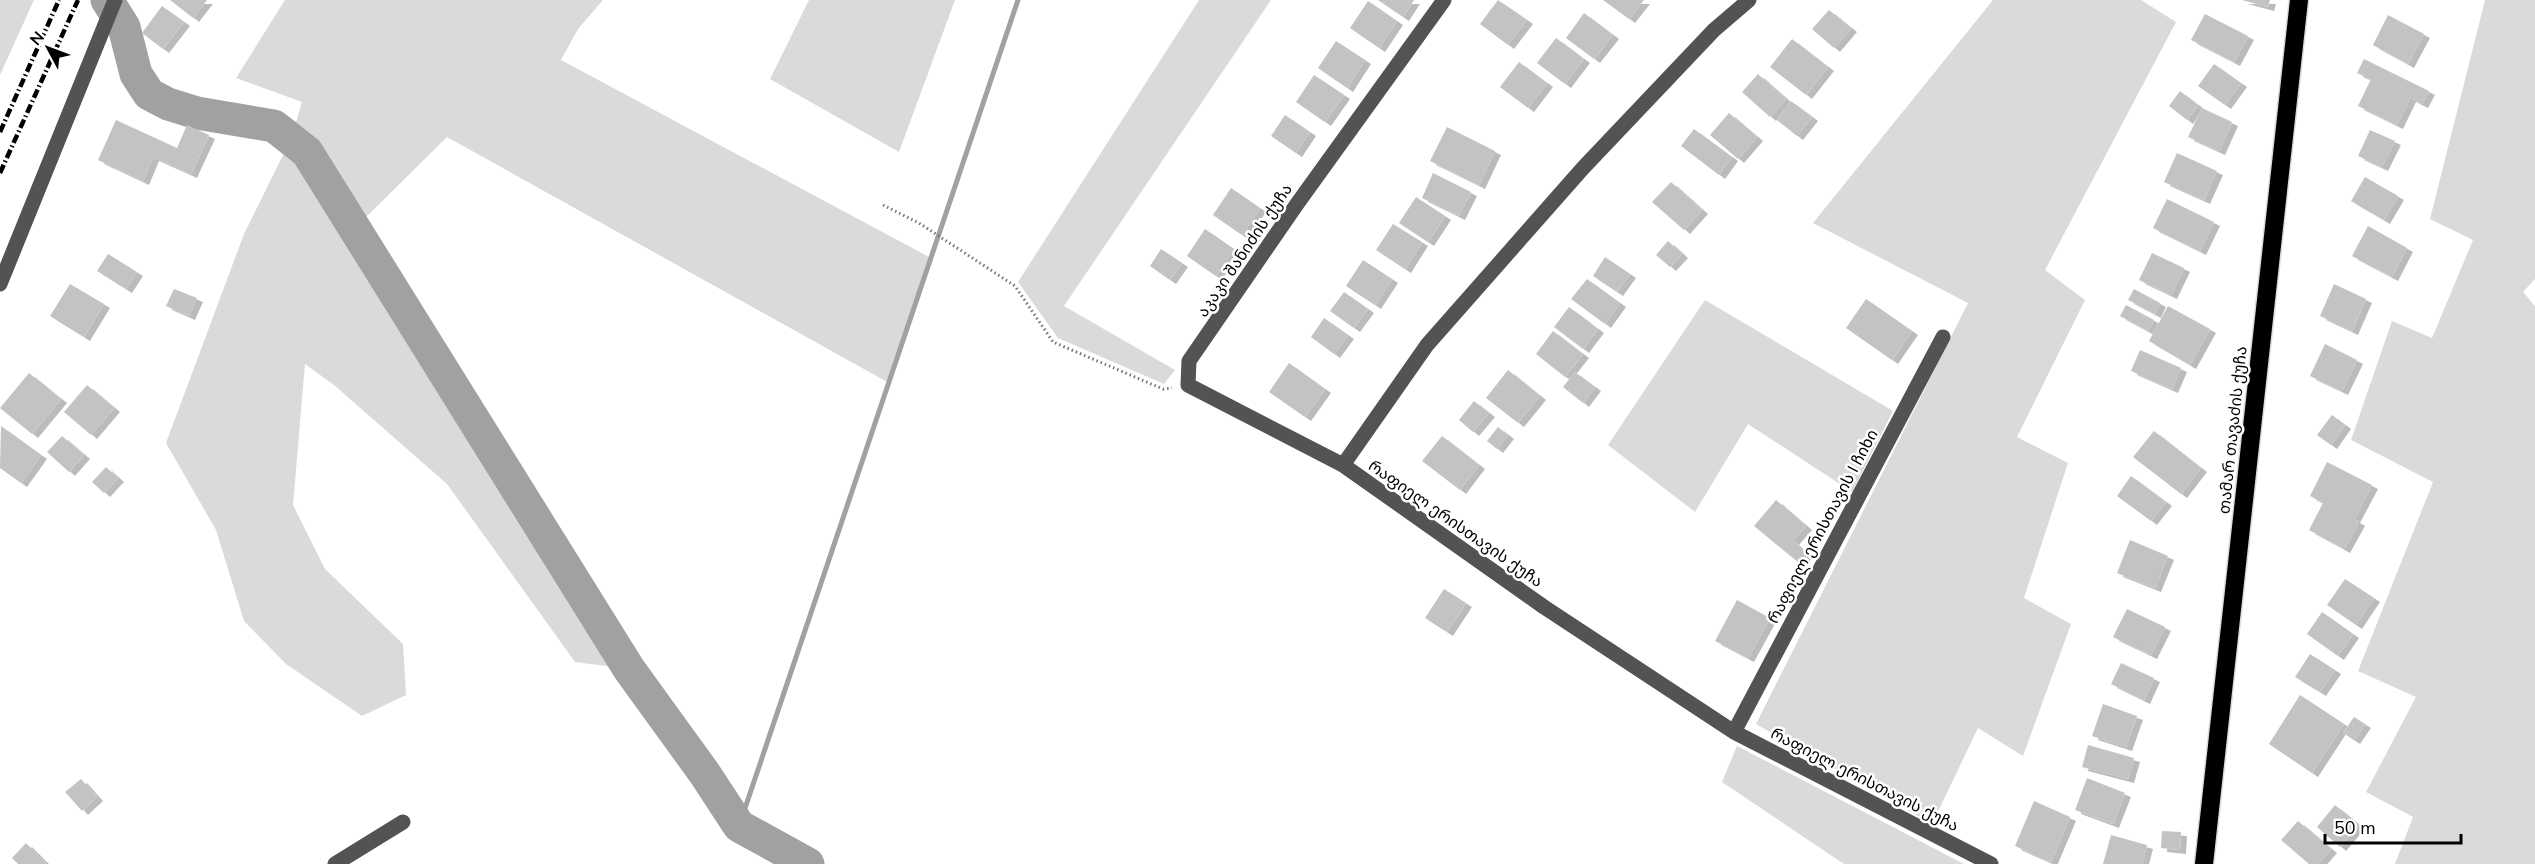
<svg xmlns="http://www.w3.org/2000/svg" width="2535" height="864" font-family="'Nunito Sans','Noto Sans Georgian',sans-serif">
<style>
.green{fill:#dadada}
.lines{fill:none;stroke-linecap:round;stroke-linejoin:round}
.stream{stroke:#a1a1a1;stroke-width:5}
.river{stroke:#a1a1a1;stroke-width:33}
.building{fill:#c3c3c3;filter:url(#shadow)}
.highway-casing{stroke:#dbdbdb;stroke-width:21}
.path{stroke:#757575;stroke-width:3;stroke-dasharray:1.5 3;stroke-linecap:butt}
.minor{stroke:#535353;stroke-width:15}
.highway{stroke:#000;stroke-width:18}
.rail{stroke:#000;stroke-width:4.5;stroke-dasharray:9 3 1.5 3;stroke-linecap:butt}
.labels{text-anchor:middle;stroke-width:5;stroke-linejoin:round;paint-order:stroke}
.street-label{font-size:16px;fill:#000;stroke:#fff}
</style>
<defs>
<filter id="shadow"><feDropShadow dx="6" dy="4" stdDeviation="0" flood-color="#0004"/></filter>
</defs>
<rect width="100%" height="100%" fill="#fff"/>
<path class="green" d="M0,0H34L0,75Z
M285,0H603L578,29L561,60L931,258L889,383L447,137L355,228L629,669L575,662L447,484L334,385L305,364L293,505L325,569L403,644L406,695L362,716L286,664L244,621L216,530L166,443L244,234L291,139L302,102L236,78Z
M809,0H955L899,152L770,79Z
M1199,0H1271L1064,306L1175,370L1164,384L1058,338L1018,282Z
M1993,0H2141L2176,22L2045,270L2085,300L2017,437L2068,463L2024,598L2071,624L2023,756L1978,728L1932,824L1756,724L1968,303L1813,223Z
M2485,0H2535V279L2523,292L2535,306V864H2395L2413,817L2366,792L2416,697L2358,671L2433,482L2351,440L2392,321L2432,338L2473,240L2430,219Z
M1705,300L1893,411L1852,492L1748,424L1695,512L1608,445Z
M1737,746L1964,864H1844L1722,782Z"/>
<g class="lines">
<path class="stream" d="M739,826L1018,0"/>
<path class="river" d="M107,0L124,27L136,74L149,94L168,104L197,113L274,126L307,152L629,669L705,774L739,826L808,864"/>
</g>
<path class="building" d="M170,0H207L193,18Z
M1378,0H1414L1403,17Z
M1498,0L1527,20L1508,45L1480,24Z
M1603,0H1644L1629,19Z
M2242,0H2270L2268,7Z
M1368,1L1397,21L1379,48L1350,28Z
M162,6L184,22L163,49L142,33Z
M1829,10L1851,28L1834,48L1812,29Z
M1584,13L1613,35L1594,59L1566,38Z
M2205,14L2248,36L2234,62L2191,40Z
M2388,15L2424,34L2408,64L2373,45Z
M1556,38L1584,59L1565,84L1537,63Z
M1792,39L1828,67L1806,95L1770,67Z
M1336,41L1365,60L1347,88L1318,68Z
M2364,59L2429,91L2422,104L2410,98L2397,125L2358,106L2371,79L2357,73Z
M1519,62L1547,83L1528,108L1500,87Z
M2214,64L2241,83L2225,105L2198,86Z
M1758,74L1786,99L1770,117L1742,92Z
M1314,75L1344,95L1325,122L1296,102Z
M2180,91L2198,105L2187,120L2169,106Z
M1791,101L1812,117L1797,136L1777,120Z
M2202,108L2232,122L2219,151L2188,137Z
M1729,113L1757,137L1738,159L1710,135Z
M1285,115L1310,132L1296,153L1271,136Z
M116,120L177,148L187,125L209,135L191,174L153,157L143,181L98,160Z
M1447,127L1495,151L1479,185L1430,161Z
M1694,129L1732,157L1719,175L1681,146Z
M2370,130L2395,141L2382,167L2358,156Z
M2177,153L2217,171L2204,200L2164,182Z
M1433,173L1471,192L1459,216L1422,198Z
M2365,177L2398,196L2384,220L2351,201Z
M1671,182L1702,210L1684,230L1652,202Z
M1231,188L1260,208L1242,235L1213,215Z
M1416,197L1445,216L1428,242L1399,223Z
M2167,199L2214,222L2200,251L2153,228Z
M1393,224L1422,242L1405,269L1376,250Z
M2368,226L2407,248L2392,277L2352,256Z
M1205,229L1234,249L1216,276L1187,256Z
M1668,241L1682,254L1670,267L1656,255Z
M1161,249L1182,263L1170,280L1150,266Z
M2152,253L2184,268L2171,295L2139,280Z
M108,254L137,272L126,289L97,271Z
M1605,257L1630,274L1617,292L1593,276Z
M1363,260L1392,279L1375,305L1346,286Z
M1587,279L1620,303L1605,324L1571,299Z
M70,284L104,304L84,337L50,316Z
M2334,284L2366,299L2352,331L2320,316Z
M174,289L197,298L189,316L166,306Z
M2134,289L2160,303L2155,314L2128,300Z
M1344,292L1368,309L1354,328L1330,311Z
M1866,299L1912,331L1892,360L1846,328Z
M2126,305L2154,320L2148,331L2120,316Z
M2168,306L2210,329L2190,365L2149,341Z
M1569,307L1598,329L1583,349L1554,327Z
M1324,318L1348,335L1334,354L1311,337Z
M1553,331L1583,354L1565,377L1536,354Z
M2325,344L2357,360L2342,391L2310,376Z
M2140,350L2181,368L2172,389L2131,371Z
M1289,363L1325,389L1305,417L1269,392Z
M1508,370L1540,396L1518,423L1486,398Z
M1575,372L1595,387L1583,403L1563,387Z
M29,373L61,399L32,434L0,408Z
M87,385L114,408L91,435L64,412Z
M1474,401L1489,413L1473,432L1459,420Z
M2332,415L2345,425L2331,445L2317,435Z
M1,426L41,455L21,483L0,468Z
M1498,427L1508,435L1497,449L1487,441Z
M2154,431L2201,468L2181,494L2133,457Z
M62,436L84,455L69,472L47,452Z
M1442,436L1479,465L1460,490L1422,461Z
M2327,462L2372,485L2354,519L2359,522L2344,549L2309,530L2323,503L2310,496Z
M106,467L118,478L104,493L92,482Z
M2131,476L2166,502L2151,521L2117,496Z
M1776,500L1806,526L1793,541L1807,553L1799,563L1754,526Z
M2130,540L2168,556L2155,588L2117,573Z
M2345,579L2374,598L2356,625L2327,605Z
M1444,589L1466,603L1447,632L1425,618Z
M1737,600L1770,618L1748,658L1715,641Z
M2127,609L2165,627L2151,655L2113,637Z
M2322,612L2353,634L2338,656L2307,634Z
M2310,654L2335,670L2320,692L2295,677Z
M2121,663L2154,678L2144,700L2111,684Z
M2300,695L2344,724L2312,773L2269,744Z
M2103,704L2137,716L2126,747L2092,736Z
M2354,717L2365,724L2354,740L2343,733Z
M2088,745L2134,758L2128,779L2082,767Z
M2087,778L2125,793L2113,824L2075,810Z
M81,779L97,797L82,811L65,792Z
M2034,801L2070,817L2051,862L2015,846Z
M2335,805L2359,825L2340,847L2317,827Z
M2298,821L2331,849L2318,864H2309L2281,840Z
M2162,831L2181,832L2180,850L2161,848Z
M2111,835L2147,845L2142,864H2103Z
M26,843L47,864H18L12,858Z"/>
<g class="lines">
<defs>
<path id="highway" d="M2204,864L2299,0"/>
</defs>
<use href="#highway" class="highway-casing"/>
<path class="path" d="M883,205L919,223L1015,286L1053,342L1163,389L1172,388"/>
<path class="minor" d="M1444,0L1297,204L1189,361L1188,385L1343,465L1544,607L1734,732L1991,864
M0,284L115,0
M1343,465L1427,345L1583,168L1714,30L1749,0
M1734,732L1943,337
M335,864L403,822"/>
<use href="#highway" class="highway"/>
<path class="rail" d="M0,132L59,0
M0,173L78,0"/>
</g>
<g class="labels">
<g class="street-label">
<text transform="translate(1244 250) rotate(-56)" y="6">აკაკი შანიძის ქუჩა</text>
<text transform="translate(2232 430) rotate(-84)" y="6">თამარ თავაძის ქუჩა</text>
<text transform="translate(1456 523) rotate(35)" y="6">რაფიელ ერისთავის ქუჩა</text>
<text transform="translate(1822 526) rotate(-62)" y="6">რაფიელ ერისთავის I ჩიხი</text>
<text transform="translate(1865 779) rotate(27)" y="6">რაფიელ ერისთავის ქუჩა</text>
</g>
</g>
<g transform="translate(48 48) rotate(311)" stroke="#ffffff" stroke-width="4.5" paint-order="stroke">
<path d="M0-4.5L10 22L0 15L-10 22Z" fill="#000000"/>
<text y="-9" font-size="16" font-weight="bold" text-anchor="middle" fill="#000000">N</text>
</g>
<path d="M2325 834v9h136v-9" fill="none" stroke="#000000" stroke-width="3"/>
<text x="2334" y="834" font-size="18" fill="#000000" stroke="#ffffff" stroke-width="4.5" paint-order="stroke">50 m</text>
</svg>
